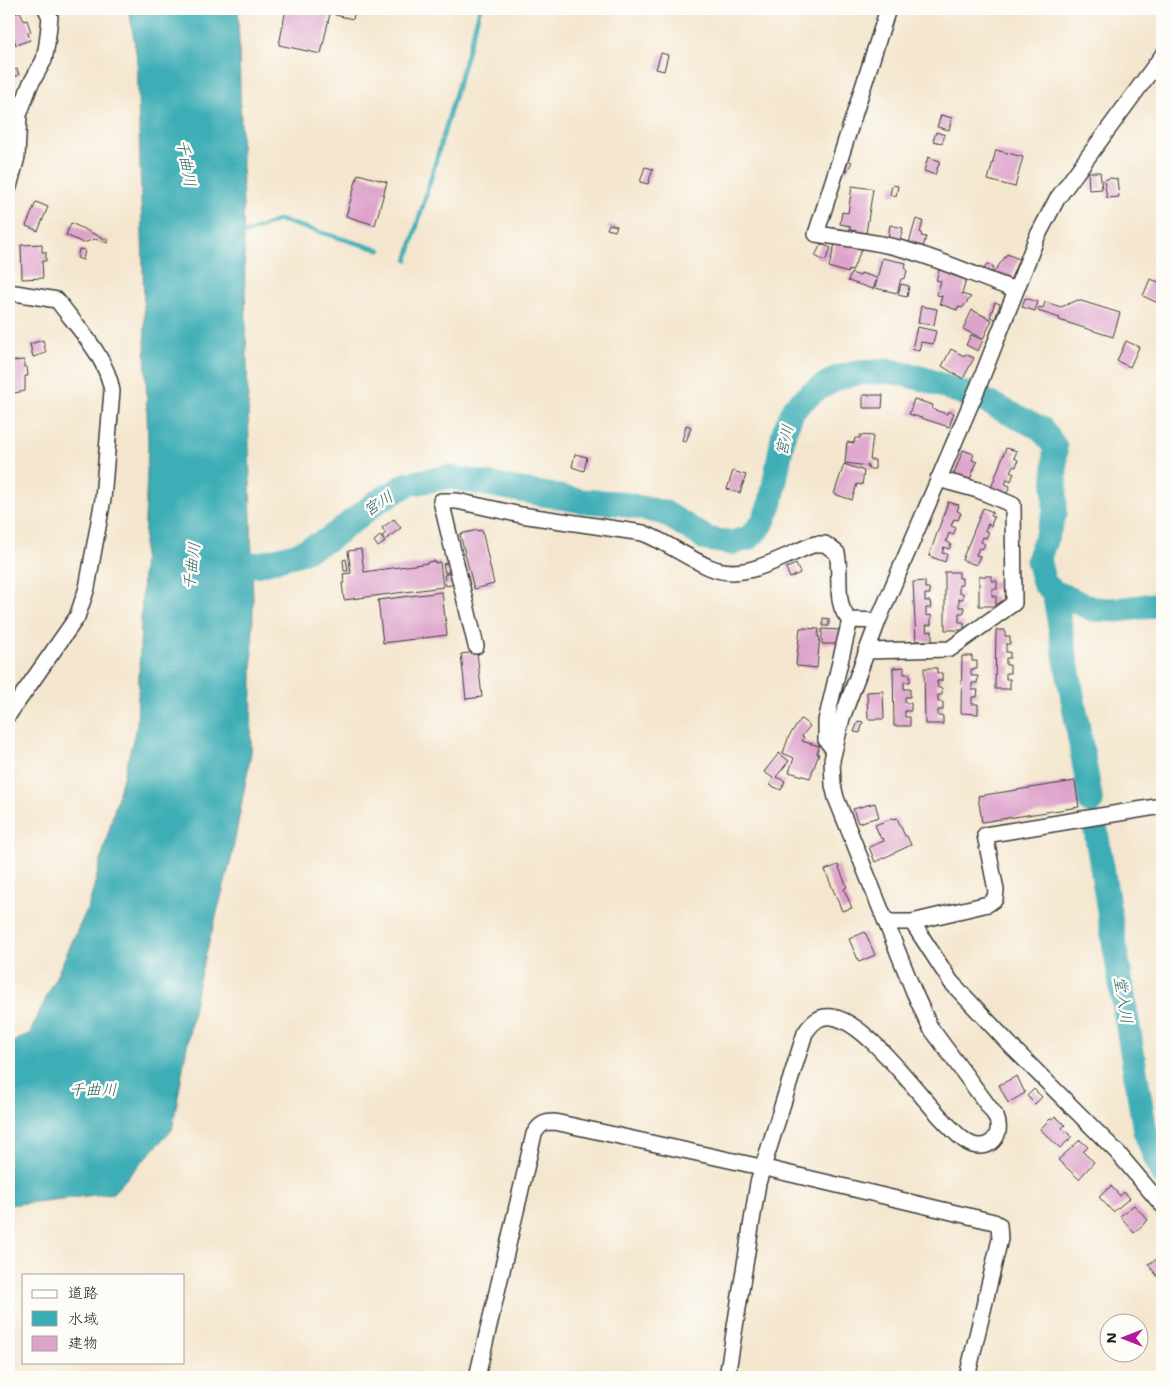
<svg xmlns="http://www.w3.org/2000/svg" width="1171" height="1386" font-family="'Shantell Sans','Klee One',sans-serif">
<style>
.water{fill:#3cadb6;stroke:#2c6469}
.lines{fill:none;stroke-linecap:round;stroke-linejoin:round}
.stream{stroke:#3cadb6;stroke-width:4.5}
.river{stroke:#3cadb6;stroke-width:25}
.building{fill:#dda3cb}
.minor-casing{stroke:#3c3a37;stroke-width:18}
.minor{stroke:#fff;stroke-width:15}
.labels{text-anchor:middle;stroke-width:5;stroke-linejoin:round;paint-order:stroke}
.water-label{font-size:16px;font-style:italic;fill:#2c6469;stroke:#fdfcf7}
</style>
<rect width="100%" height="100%" fill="#fdfcf7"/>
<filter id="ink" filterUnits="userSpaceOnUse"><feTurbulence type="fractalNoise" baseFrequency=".02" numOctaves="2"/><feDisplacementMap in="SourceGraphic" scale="10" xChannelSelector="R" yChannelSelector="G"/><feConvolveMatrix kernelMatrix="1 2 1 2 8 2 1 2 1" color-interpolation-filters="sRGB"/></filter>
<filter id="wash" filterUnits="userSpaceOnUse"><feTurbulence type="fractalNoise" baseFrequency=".0096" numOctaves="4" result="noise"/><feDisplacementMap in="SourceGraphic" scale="20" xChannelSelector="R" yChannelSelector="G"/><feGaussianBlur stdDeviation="1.12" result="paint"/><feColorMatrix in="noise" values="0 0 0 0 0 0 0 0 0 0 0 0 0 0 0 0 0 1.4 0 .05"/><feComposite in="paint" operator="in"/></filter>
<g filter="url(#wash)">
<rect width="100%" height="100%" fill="#f4e6ce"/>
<path class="water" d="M129,9H238L253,602L251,753L231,860L198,984L172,1130L113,1193L9,1205V1044L30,1033L89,905L137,725L148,445L137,58Z"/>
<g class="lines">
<path class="stream" d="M241,235L279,220L380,250
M407,260L480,9"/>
<path class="river" d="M219,557L256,565L298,554L329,539L377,502L408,484L448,477L582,501L619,503L665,513L707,539L731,543L749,538L762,524L771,502L784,432L794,408L813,392L837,378L857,373L890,371L924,379L985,401L1042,429L1055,447V513L1038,560L1044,583L1054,592L1093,609L1118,610L1162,604
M1054,592L1091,802
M1095,825L1145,1131L1162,1173"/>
</g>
<g id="blocks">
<path class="building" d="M286,9H331L321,54L279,45Z
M336,9H355L353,19L335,15Z
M20,11L24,21L27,20L31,32L28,33L30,40L16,45L9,23V18Z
M661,53L668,55L664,71L656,69Z
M17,69L19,75L9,79V72Z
M941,115L952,118L949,130L937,127Z
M936,132L945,135L942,143L933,141Z
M996,150L1023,157L1015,187L988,180Z
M928,157L940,161L935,175L924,171Z
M847,160L852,162L846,173L841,171Z
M645,167L653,169L648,184L640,182Z
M1088,172H1100L1102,189L1089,190Z
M358,174L387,182L375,225L346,216Z
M1110,178L1117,179L1119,197L1107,198L1104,180Z
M892,185L898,186L896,196L890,195Z
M852,186L873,189L866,233L850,230V226L840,224L842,212L848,213Z
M36,202L48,207L38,231L26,226Z
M916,219L923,221L920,233L922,234L921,236L926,237L923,247L909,243Z
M71,223L109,241L108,243L95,239L83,243L66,235Z
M609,224L617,226L615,231L607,229Z
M890,225L903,228L900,240L888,238Z
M836,240L863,246L852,271L849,270L848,273L829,267Z
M42,244V252H46V261H42L43,278L22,279L21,245Z
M821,244L831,248L825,261L815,256Z
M79,249L85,250L83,260L77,258Z
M1007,254L1019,259L1009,283L991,276Z
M882,258L906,263L905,269L907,271L905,278L901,279L897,293L875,288Z
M987,264L994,267L989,276L983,272Z
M940,268L950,271L949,274L966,280L962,294L971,297L962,308L958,307L957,310L940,304L942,296L937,295L941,281L936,280Z
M851,273L860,276L861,273L877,278L873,289L848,281Z
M1150,279L1162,283V305L1143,296Z
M901,284L909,286L907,297L898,295Z
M1025,298L1038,302L1035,311L1022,307Z
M1078,300L1120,313L1113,337L1059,320L1060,318L1038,311L1039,307L1043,308L1045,302L1061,307Z
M995,302L1000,304L995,319L990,317Z
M921,306L937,309L934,325L918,323Z
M972,310L992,320L983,339L963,329Z
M917,327L936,331L933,344L921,342L919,351L912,349Z
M971,335L983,340L978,351L966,345Z
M43,340L46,353L33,357L30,344Z
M1126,341L1139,347L1130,367L1117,361Z
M951,349L964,356L965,354L974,358L963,379L942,366Z
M24,360V367H27L28,376H25V391L9,394V361Z
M863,395H883L882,408H863Z
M914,399L933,405L932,409L947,414L948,411L954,413L949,427L909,414Z
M686,425L691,427L686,442L682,441Z
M860,435L873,436L870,460H875V469H868V466L845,463L847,442L854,443L855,438H860Z
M1006,448L1017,451L1014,458L1018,460L1016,467L1013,466L1010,471L1014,473L1011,481L1007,479L1005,484L1010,486L1007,493L991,488Z
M963,450L974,454L972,460L977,462L969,482L953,476Z
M575,454L587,457L584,471L572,467Z
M844,464L864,471L862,485L857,484L852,500L834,494Z
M733,471L746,475L740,493L727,489Z
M948,502L959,505L957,511L961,513L958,520L954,519L951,526L956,528L953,535L949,533L946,541L951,544L949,549L944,547L942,553L947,554L945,562L929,556Z
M983,508L993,512L991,516L994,517L991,526L988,524L985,531L989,532L986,538L983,537L981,542L985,544L982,549L979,548L976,555L980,556L976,565L962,560Z
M394,519L401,528L385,540L382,536L386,533L382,528Z
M478,530V531L482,530L494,584L474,589L460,534Z
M380,536L385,542L378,547L374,541Z
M361,549L364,572L428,563V562L435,561V563L440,562L443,587L344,600L342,583H344L343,574L351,573L348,551Z
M346,559L348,571H344L343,560Z
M448,563L449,572L445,573L443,564Z
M796,564L800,573L790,578L786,568Z
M945,572H959V578H962V585H959V593H963V599H959V607H964V613H959V622H964V630H945Z
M452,573L455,584L446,586L444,575Z
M979,576H992V581H997V589H992V596H996V606H979Z
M925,581V588H929L930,594H925V601H930L931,608H926V616L931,615V625H926L927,632L932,631V641H916L913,582Z
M442,592L447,635L383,643L378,600Z
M823,618L829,619V626H823Z
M800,628L819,629L818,637H820L817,668L797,666L796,665Z
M822,629L843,630L842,644H822Z
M996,630H1005V636H1010V644H1006V652H1010V658H1006V665H1010V673H1006V679H1010V689H995Z
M477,652L482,697L466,699L461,654Z
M962,656H972V661H977V669H971V676H978L977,683H972V690H978L977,697H972V704H978V714L961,713Z
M904,667V674H910V682H904V689H910V697H905V703H911V711H905V717H910V726H894L893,668Z
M924,668H937V673H942V681H937L938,688H942V695H938V702H943V710H938V716H943V724H925Z
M883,691L884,719H868L867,692Z
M801,719L810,726L802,736L804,737L802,741L819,746L817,754H819L810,778L789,772L794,758L783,753L789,736Z
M858,721L863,722L860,733L854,732Z
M779,753L789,761L776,777L785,781L781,790L770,785L773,778L764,772Z
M1075,781L1079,807L982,822L978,796Z
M875,803L879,817L858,823L853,809Z
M893,818L894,819L897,818L905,836H907L911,845L875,862L869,847L884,841L883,838L881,839L875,825Z
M838,865L847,887L844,889L852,908L842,911L825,870Z
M865,932L875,955L859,962L849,939Z
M1017,1076L1025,1093L1008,1103L999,1085Z
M1034,1089L1042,1097L1035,1104L1027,1096Z
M1055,1116L1065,1125L1062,1128L1072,1137L1060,1148L1040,1129L1051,1118L1053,1119Z
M1080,1140L1088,1147L1083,1152L1094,1162L1079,1179L1058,1160Z
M1111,1186L1120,1196L1124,1192L1130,1198L1113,1212L1099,1197Z
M1134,1205L1148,1220L1134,1233L1120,1216Z
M1162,1257V1278L1160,1280L1148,1264Z"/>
</g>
</g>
<g filter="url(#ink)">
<use href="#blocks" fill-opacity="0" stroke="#3c3a37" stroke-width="1"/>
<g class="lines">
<defs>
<path id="minor" d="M888,9L816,234C843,238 872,241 899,248C939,258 977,277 1016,290
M9,187L17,157L19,115L30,85L44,60L47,44L50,17L46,9
M9,292L57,300C77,327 107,357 112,391L103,499L87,588L77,617L9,714
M850,620L878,621
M476,646L441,501H457L521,515L643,533C666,542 686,557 709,567C744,583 782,556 815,544H825L837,553C842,573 833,606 850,620L826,721V740L833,749
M866,651L950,649L1014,603L1013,505L978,490L938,479
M886,922H912L988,904L995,899L996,890L985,835L1162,806
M912,922L951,982L1014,1049L1117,1152L1162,1205
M477,1377L534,1134C540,1124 544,1122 555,1122L761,1167L994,1222L999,1225L1000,1239L967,1377
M727,1377L758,1183L805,1033C812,1023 819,1015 832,1017C871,1022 930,1114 964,1140C984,1156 1007,1138 995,1115L930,1027L914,992L836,798L833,785L832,760L842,718L878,621L978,387L1037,237L1057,199L1162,56"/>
</defs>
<use href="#minor" class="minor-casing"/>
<use href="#minor" class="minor"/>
</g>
</g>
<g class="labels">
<g class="water-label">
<text transform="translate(187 163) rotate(80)" y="6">千曲川</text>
<text transform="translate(784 440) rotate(-76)" y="6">宮川</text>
<text transform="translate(378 503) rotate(-33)" y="6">宮川</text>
<text transform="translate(191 566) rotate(-83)" y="6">千曲川</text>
<text transform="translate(1124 1000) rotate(81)" y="6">堂入川</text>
<text x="93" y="1095">千曲川</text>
</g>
</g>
<rect width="1171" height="1386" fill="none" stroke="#fdfcf7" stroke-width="30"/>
<rect x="22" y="1274" width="162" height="90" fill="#fdfcf7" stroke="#a3a29f"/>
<rect x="32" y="1290" width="25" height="8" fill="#ffffff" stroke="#a3a29f"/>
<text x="68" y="1298" font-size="15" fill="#1c1c1c">道路</text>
<rect x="32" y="1311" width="25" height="15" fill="#3cadb6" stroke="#a3a29f"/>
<text x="68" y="1324" font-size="15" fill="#1c1c1c">水域</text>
<rect x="32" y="1336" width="25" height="15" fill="#dda3cb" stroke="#a3a29f"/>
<text x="68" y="1348" font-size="15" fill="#1c1c1c">建物</text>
<g transform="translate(1124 1338) rotate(270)"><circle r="24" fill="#fdfcf7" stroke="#a3a29f"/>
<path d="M0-4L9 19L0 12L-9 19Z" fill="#b5179e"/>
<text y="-8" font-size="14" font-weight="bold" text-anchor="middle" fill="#1c1c1c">N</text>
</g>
</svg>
